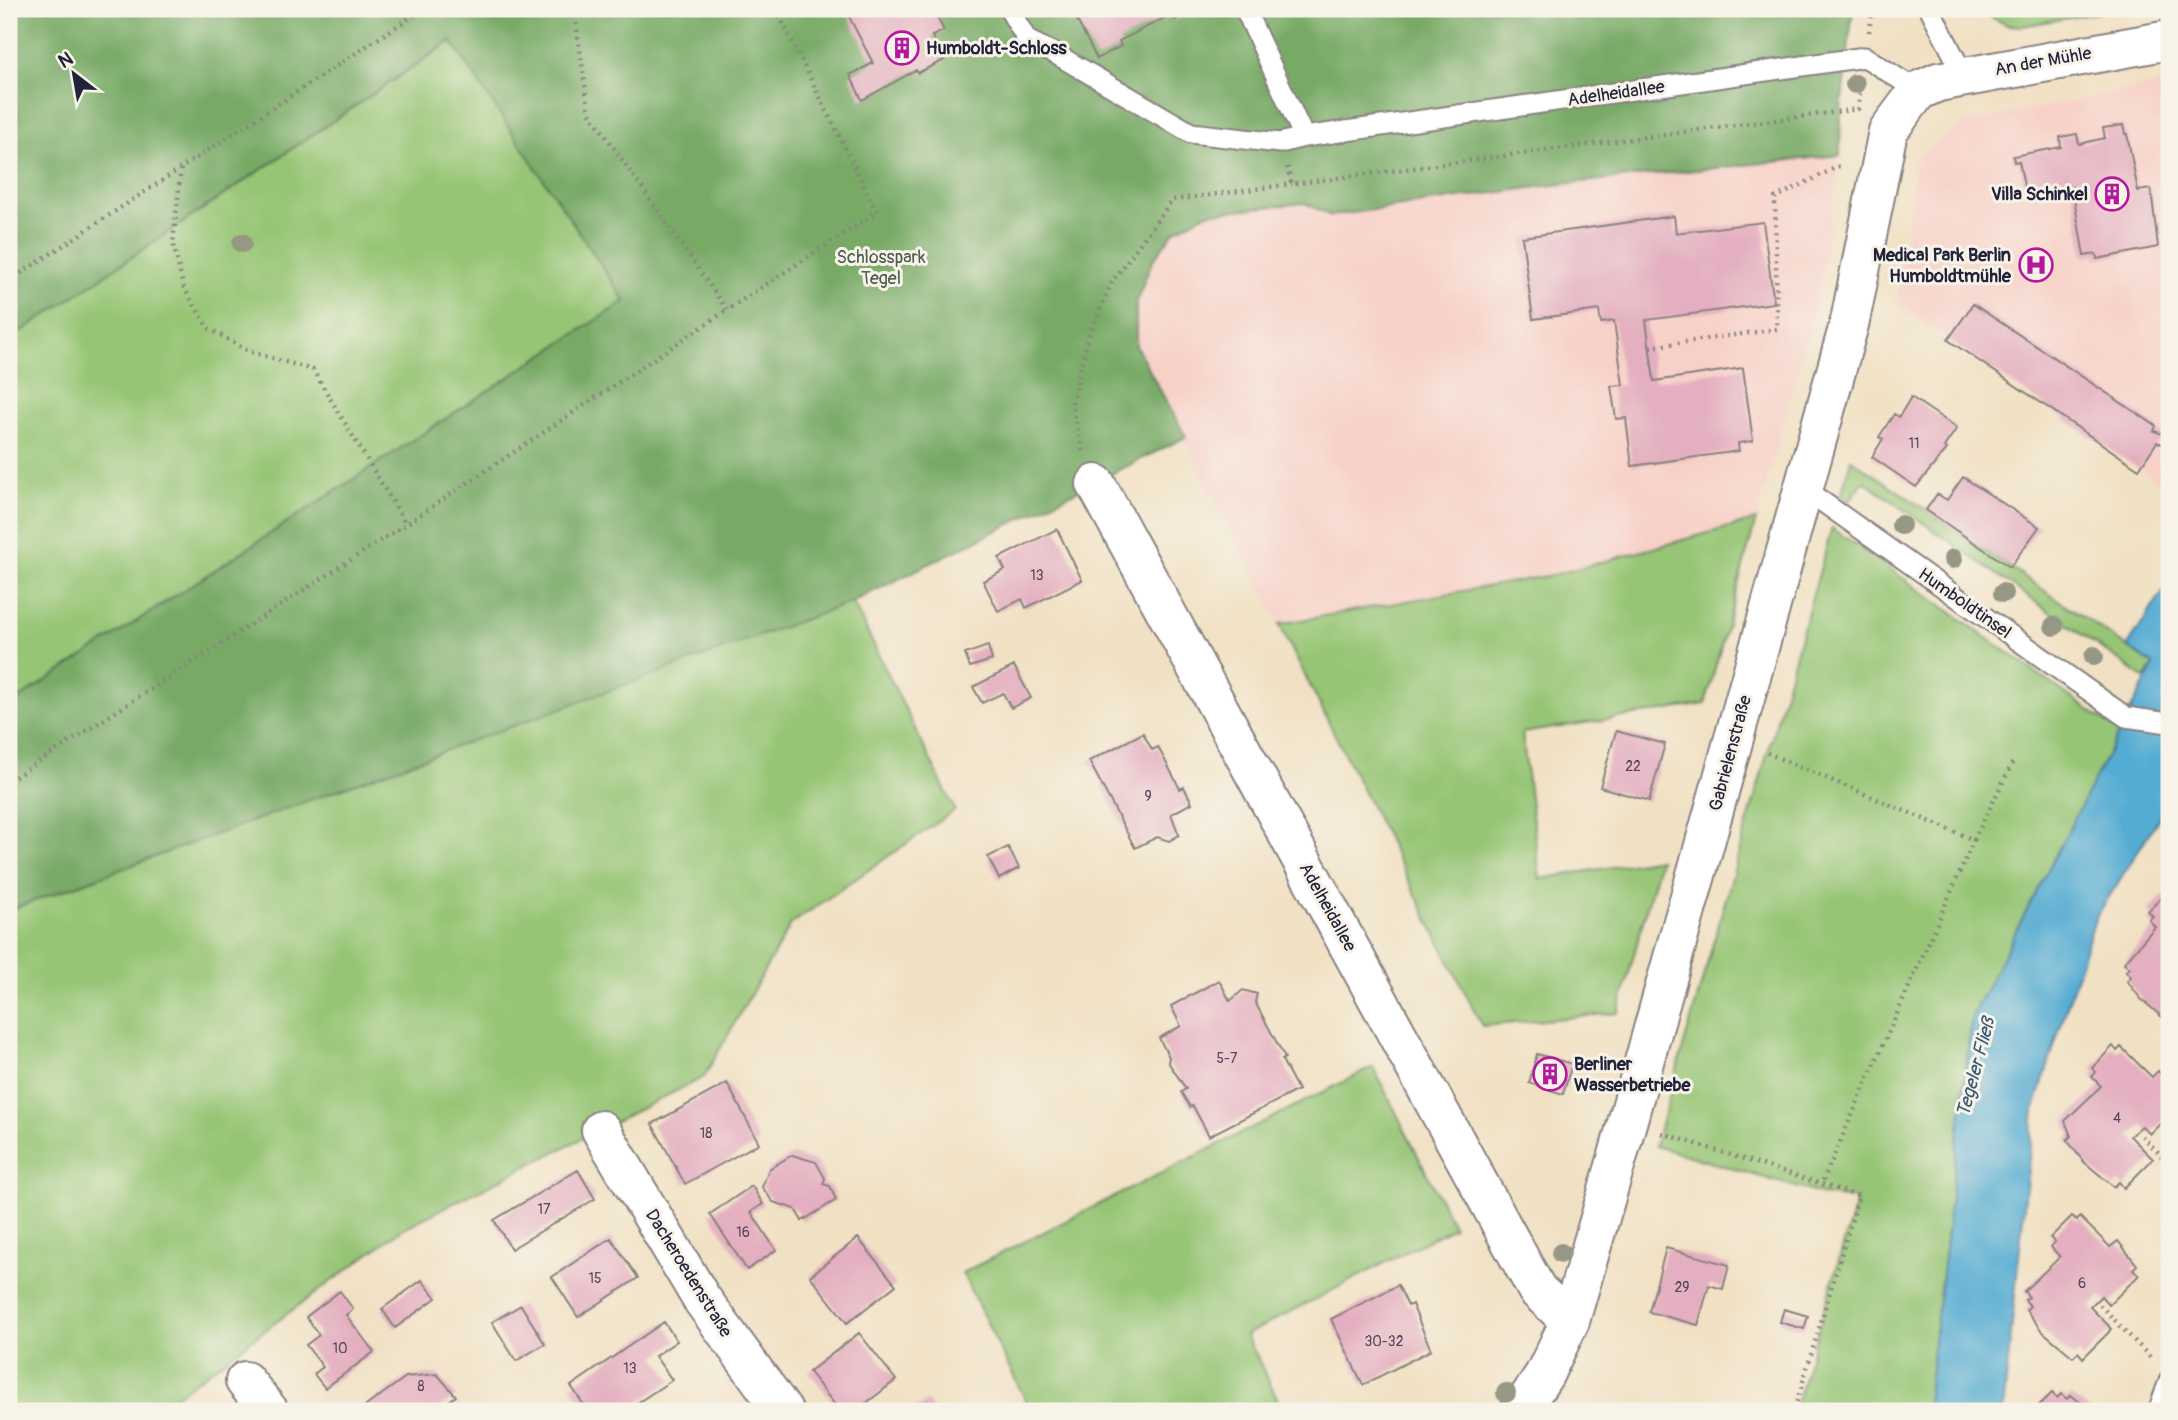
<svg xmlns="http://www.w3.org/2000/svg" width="2178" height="1420" font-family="Pangolin,sans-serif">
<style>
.built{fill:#f7d1c8}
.green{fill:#96c574;stroke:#5c7458;stroke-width:2}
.forest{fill:#78aa66;stroke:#4d6650;stroke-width:2}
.water{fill:#55acd2;stroke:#3c6786;stroke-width:2}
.building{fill:#e4afc0}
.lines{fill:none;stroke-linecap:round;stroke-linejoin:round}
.service-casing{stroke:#8a8280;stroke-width:23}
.minor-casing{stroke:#8a8280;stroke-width:42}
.path{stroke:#8a8280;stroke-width:4.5;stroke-dasharray:2 5;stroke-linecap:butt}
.service{stroke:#fff;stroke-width:19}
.minor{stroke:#fff;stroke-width:38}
.tree{fill:#969784}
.labels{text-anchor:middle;stroke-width:6;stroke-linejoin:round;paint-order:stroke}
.number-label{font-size:14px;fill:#52455c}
.poi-label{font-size:18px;font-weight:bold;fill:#22223b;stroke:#f7f3e8;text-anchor:start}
.street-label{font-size:18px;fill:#22223b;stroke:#f7f3e8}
.park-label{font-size:18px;fill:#4b5b4f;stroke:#f7f3e8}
.water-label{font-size:19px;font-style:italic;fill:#365977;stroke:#f7f3e8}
</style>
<rect width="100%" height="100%" fill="#f7f3e8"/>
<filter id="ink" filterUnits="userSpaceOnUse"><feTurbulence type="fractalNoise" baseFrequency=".0143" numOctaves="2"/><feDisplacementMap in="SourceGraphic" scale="14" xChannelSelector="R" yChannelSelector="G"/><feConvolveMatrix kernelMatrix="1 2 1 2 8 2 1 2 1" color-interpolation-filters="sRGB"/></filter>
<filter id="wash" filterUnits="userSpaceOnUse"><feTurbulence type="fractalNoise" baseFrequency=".00686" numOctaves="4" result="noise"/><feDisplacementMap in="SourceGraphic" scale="28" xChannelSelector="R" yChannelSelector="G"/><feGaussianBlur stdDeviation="1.57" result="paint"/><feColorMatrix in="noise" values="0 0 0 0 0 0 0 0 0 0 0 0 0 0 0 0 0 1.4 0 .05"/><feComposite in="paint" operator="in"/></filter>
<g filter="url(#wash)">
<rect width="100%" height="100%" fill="#f1e1c4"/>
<path class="built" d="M2169,82V489L1896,303L1916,157L1963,123Z
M1840,155L1820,290L1756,520L1558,574L1279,624L1136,346V302L1152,262L1174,231L1207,213L1305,203L1331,216L1544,186Z"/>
<path class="green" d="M1975,9H2119L2023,26L2007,25Z
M452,41L625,301L9,705V340Z
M1851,459L2154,665L2145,679L1864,481L1849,501L1841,495Z
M1756,520L1705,704L1522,733L1540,879L1660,859L1618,1013L1482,1026L1279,624L1558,574Z
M1832,528L2120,732L1972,1016L1926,1411H1794L1857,1199L1827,1196L1655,1146Z
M852,601L955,810L791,924L704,1077L404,1228L155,1411H9V910Z
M1373,1067L1454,1227L1246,1335L1280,1404L1292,1411H1031L962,1273Z"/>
<path class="forest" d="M9,9H1853L1841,110L1840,155L1544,186L1331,216L1305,203L1207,213L1174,231L1152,262L1136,302V346L1186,437L852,602L9,910V705L625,301L451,41L9,340Z"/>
<path class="water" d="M2169,582V802L2095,919L2034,1110L2003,1411H1926L1972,1016L2154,665L2127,647Z"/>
<g id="blocks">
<path class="building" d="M845,9H933L944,31L932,36L944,60L918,73L916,70L862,100L850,75L873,63Z
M1071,9H1197L1175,20L1172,14L1119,41L1121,46L1097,59Z
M2123,125L2125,134H2127L2138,191L2151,189L2158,247L2097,259L2096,254L2084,256L2072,187L2026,196L2019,161L2014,162L2013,156L2061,147L2060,137L2077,134L2079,144L2105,138L2103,128Z
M1674,216L1676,233L1763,222L1774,303L1646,320L1654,381L1743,368L1753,441L1738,443L1739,451L1632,466L1626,418L1616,419L1611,386L1623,385L1614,321L1601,323L1599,310L1533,319L1522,237Z
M1973,304L2156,426L2154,431L2169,436V446L2157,442L2139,469L1948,340Z
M1911,397L1957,428L1944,447L1947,449L1916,487L1872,457L1883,439L1879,437L1894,414L1899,417Z
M1963,477L2039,527L2010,567L1926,510L1937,494L1947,500Z
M1057,529L1082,580L1026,608L1022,599L998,611L983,581L1005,570L999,558Z
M988,646L992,660L970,667L965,654Z
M1014,666L1031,698L1011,708L1003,693L982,703L973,687Z
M1616,731L1665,744L1649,801L1600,787Z
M1143,733L1152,750L1158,747L1180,789L1184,787L1192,803L1171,814L1179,835L1169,841L1157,837L1135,848L1089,761Z
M1008,847L1019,868L999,879L988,857Z
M2166,893L2169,896L2168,1022L2141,999L2127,981L2131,977L2126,971L2130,968L2124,963L2155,927L2149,920L2153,916L2148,911Z
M1219,980L1230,1001L1243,990L1257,994L1255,1002L1285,1058L1282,1060L1298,1090L1209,1136L1193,1106L1190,1107L1181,1092L1186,1089L1168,1062L1169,1057L1159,1038L1181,1026L1171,1006Z
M2113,1046L2117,1051L2121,1047L2152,1077L2158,1071L2169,1083V1115L2150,1134L2142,1126L2130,1136L2153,1159L2124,1188L2119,1182L2114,1187L2083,1161L2067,1140L2071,1136L2065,1121L2101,1086L2092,1077L2096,1072L2092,1068Z
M1537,1054L1572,1064L1563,1094L1529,1083Z
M727,1083L759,1143L685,1184L652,1124Z
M792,1155L816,1162L825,1178L823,1184L830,1186L836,1200L802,1221L795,1209L773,1202L762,1187L769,1169Z
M578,1170L595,1199L511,1249L494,1220Z
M752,1186L763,1204L751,1212L776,1250L747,1270L710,1214Z
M2072,1216L2077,1221L2080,1217L2110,1247L2118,1241L2137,1265L2133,1269L2139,1275L2109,1305L2101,1296L2090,1307L2112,1329L2083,1358L2078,1352L2073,1357L2042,1331L2026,1310L2030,1306L2025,1300L2029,1297L2024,1291L2060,1257L2051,1247L2055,1242L2050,1238Z
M611,1238L638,1278L578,1317L552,1277Z
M858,1238L896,1285L847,1323L810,1276Z
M1666,1248L1729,1265L1723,1289L1709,1285L1698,1325L1649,1312Z
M422,1280L436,1298L395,1328L382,1309Z
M1398,1285L1408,1306L1412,1304L1431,1350L1363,1385L1331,1319Z
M340,1291L353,1309L346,1315L374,1352L325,1388L314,1374L323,1367L306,1345L319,1335L306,1317Z
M521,1305L545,1344L516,1361L492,1322Z
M1784,1309L1808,1316L1804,1329L1780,1322Z
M664,1322L677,1341L655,1356L672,1380L625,1411H588L571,1386Z
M859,1333L896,1380L856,1411H840L809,1372Z
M437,1374L456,1396L439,1408L442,1411H359L406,1377Z
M2052,1393L2057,1398L2061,1394L2067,1399L2071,1395L2091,1411H2033Z
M927,1401L934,1411H912Z"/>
</g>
</g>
<g filter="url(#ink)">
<use href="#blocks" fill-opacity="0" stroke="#8a8280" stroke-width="2"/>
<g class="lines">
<defs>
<path id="service" d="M1009,9L1027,40L1054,53L1191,133L1280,143L1304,137L1865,57L1918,91
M1245,9L1304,137
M1930,9L1964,76
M1803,488L2126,717L2169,723
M2158,1411L2169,1381"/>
<path id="minor" d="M1096,484L1537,1290L1570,1321
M601,1130L701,1298L783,1411
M245,1381L269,1411
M1520,1411L1544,1375L1570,1321L1615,1166L1850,321L1888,131L1918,91L1938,82L2169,40"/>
</defs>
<use href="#service" class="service-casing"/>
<use href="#minor" class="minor-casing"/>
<path class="path" d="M574,9L589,112L727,310L877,212L776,9
M1048,9L1050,21
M1869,32L1872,9
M1287,167L1292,184L1858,109L1861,86
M181,169L173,243L183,286L208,328L248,351L313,370L406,524
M9,281L423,9
M1650,347L1777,329L1775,198L1843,164
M1083,451L1072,404L1088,337L1113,280L1172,200L1292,184
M1767,753L1974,840L1821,1185
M9,781L406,524L727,310
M1974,840L2014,760
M1662,1133L1859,1196L1794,1411
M2142,1136L2169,1163
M2100,1305L2153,1360"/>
<use href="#service" class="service"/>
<use href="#minor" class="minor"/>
</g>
<g class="tree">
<circle cx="1855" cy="84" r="10"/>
<circle cx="242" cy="243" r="10"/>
<circle cx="1901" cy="525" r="10"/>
<circle cx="1953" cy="559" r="10"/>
<circle cx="2003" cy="593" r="10"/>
<circle cx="2054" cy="626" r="10"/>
<circle cx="2094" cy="656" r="10"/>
<circle cx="1561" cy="1253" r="10"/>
<circle cx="1506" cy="1393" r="10"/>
</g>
</g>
<defs>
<symbol id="building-ring" viewBox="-11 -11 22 22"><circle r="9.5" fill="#f7f3e8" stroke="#b5179e" stroke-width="1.5"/><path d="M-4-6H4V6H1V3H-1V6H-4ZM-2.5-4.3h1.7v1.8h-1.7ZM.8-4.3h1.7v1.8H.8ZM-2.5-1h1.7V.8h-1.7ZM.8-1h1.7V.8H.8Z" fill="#b5179e"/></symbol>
<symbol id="hospital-ring" viewBox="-11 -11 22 22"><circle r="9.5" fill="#f7f3e8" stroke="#b5179e" stroke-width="1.5"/><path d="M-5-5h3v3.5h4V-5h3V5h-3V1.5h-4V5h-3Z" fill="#b5179e"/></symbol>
</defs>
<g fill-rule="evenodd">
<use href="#building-ring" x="883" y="29" width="38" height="38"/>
<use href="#building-ring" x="2093" y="175" width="38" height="38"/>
<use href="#hospital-ring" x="2017" y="246" width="38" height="38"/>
<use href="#building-ring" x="1531" y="1055" width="38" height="38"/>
</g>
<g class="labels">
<g class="number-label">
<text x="1914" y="448">11</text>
<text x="1037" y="580">13</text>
<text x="1633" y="771">22</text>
<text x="1148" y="801">9</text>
<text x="1227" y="1063">5-7</text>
<text x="2117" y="1123">4</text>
<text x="706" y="1138">18</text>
<text x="544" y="1214">17</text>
<text x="743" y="1237">16</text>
<text x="595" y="1283">15</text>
<text x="2082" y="1288">6</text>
<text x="1682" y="1292">29</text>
<text x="1384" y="1346">30-32</text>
<text x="340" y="1353">10</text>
<text x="630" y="1373">13</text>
<text x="421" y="1391">8</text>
</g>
<g class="poi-label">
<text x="926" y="54">Humboldt-Schloss</text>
<text x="2088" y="200" text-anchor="end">Villa Schinkel</text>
<text x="2011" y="261" text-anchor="end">Medical Park Berlin<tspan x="2011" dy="21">Humboldtmühle</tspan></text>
<text x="1574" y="1070">Berliner<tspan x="1574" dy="21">Wasserbetriebe</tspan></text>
</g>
<g class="street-label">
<text transform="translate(2043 61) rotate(-10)" y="6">An der Mühle</text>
<text transform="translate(1616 93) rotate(-8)" y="6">Adelheidallee</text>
<text transform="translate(1965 603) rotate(35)" y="6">Humboldtinsel</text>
<text transform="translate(1730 753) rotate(-75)" y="6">Gabrielenstraße</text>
<text transform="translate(1328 907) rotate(61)" y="6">Adelheidallee</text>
<text transform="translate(689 1273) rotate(58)" y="6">Dacheroedenstraße</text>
</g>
<g class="park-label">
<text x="881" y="263">Schlosspark<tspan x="881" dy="21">Tegel</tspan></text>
</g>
<g class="water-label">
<text transform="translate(1975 1067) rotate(-75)" y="7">Tegeler Fließ</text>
</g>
</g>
<rect width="2178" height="1420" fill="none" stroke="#f7f3e8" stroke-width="35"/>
<g transform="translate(74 74) rotate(329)" stroke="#f7f3e8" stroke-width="5" paint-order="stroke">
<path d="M0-5L12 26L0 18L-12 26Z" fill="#22223b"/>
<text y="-10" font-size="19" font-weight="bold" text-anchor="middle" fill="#22223b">N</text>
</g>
</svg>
